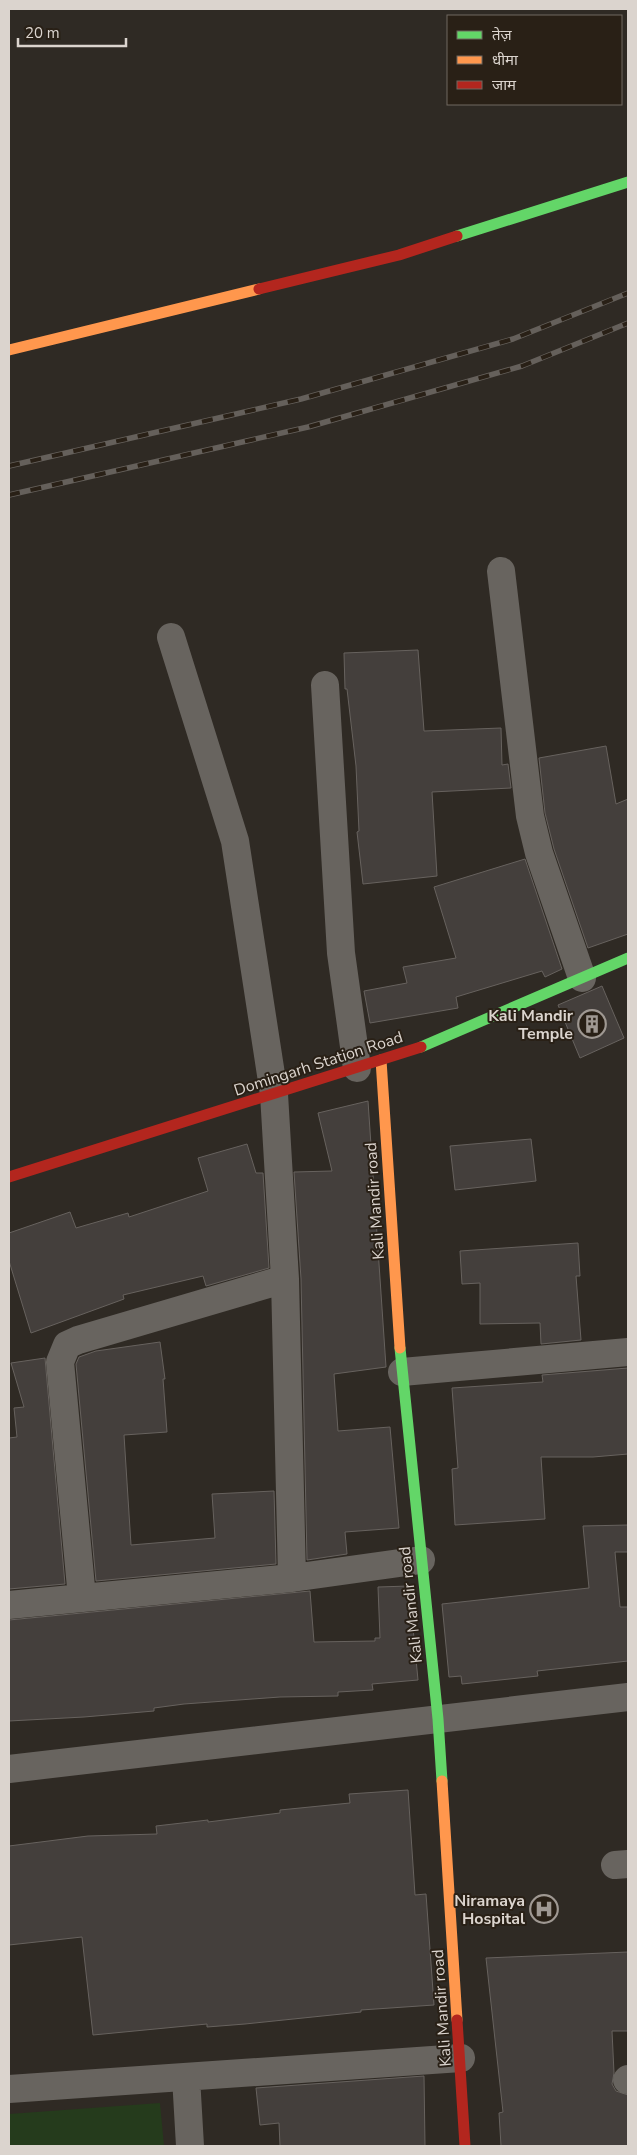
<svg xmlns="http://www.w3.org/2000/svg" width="637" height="2155" font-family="'Nunito Sans','Noto Sans Devanagari',sans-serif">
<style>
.green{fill:#253b1c}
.building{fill:#443f3c;stroke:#67625e}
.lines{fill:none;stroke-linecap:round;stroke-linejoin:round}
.street{stroke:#68645f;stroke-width:28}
.fast{stroke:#63d668;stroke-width:11}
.slow{stroke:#ff974d;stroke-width:11}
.jam{stroke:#b3261e;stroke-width:11}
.rail-casing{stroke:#65605b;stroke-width:5.5}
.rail{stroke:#292016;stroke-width:4;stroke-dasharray:11;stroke-linecap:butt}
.labels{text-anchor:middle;stroke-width:4;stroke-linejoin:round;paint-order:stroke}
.poi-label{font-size:16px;font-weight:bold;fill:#dbd4ce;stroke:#292016;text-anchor:end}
.street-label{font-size:16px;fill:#dbd4ce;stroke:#292016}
</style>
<rect width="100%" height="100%" fill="#2f2a24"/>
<path class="green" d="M160,2103L164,2146H9V2114Z"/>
<path class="building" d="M418,650L424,731L501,728L502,765L508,764L511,788L432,792L437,876L363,884L357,832L359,831L356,766L347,689H345L344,653Z
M606,746L616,804L628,799V934L588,948L554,849L545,813L539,758Z
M525,859L562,969L545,977L542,971L456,997L458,1008L370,1023L364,991L407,983L403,967L456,958L434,887Z
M602,986L624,1038L580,1058L558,1005Z
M368,1101L386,1367L334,1374L338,1431L390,1427L399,1528L345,1532L347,1554L307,1560L301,1279L294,1172L332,1171L318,1113Z
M531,1139L536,1181L455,1190L450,1146Z
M247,1144L256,1173H263L269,1268L206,1286L203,1276L123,1295L124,1299L31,1333L9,1261V1233L70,1212L76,1228L128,1213L129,1217L208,1191L198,1158Z
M578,1243L580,1276H576L581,1340L541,1344L540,1323L480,1324V1283L462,1284L460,1251Z
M160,1342L165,1379H163L167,1432L124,1435L131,1545L215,1538L212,1494L274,1491L276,1564L96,1581L76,1364L79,1357L96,1351Z
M45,1358L65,1584L9,1589V1438L17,1437L14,1408L24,1407L11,1363Z
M628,1368V1454L593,1457H541L545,1519L455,1525L452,1469L458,1468L452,1388L543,1382L542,1375Z
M628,1525V1552H615L620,1607H628V1661L537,1671L538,1676L462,1684L461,1676L449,1677L442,1604L589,1588L583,1526Z
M409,1586L418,1680L372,1684L373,1690L338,1692V1696L280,1697L184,1704L154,1708V1711L84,1717L9,1721V1620L310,1591L314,1642L375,1641V1638H380L378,1587Z
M408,1790L415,1895L426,1894L434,2005L361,2010V2012L245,2024L207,2027V2024L93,2035L82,1937L9,1945V1846L88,1836L157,1834L156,1826L208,1820V1822L280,1813V1810L350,1803L349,1794Z
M628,1952V2031H612L614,2073L612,2084L616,2091L628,2095V2146H501L499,2113L503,2112L486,1958Z
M424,2076L425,2146H280L279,2123L260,2125L256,2088Z"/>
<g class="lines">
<path class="street" d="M501,571L530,816L539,853L582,978
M171,637L235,841L274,1094L285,1279L292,1578
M325,685L341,953L357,1068
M402,1372L628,1352
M82,1598L60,1362L67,1345L78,1340L285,1279
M9,1605L292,1578L421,1560
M9,1769L628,1697
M615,1865L628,1864
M186,2077L190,2146
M627,2080L628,2079
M9,2089L461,2058"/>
<path class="fast" d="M457,236L628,182
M421,1047L628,958
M400,1348L438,1719L442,1781"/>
<path class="slow" d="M9,350L259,289
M381,1060L400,1348
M442,1781L457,2020"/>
<path class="jam" d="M259,289L399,255L457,236
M9,1177L421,1047
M457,2020L465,2146"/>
<defs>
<path id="rail" d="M9,466L301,399L513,339L628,293
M9,495L308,427L522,366L628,323"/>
</defs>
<use href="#rail" class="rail-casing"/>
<use href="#rail" class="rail"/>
</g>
<defs>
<symbol id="building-ring" viewBox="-11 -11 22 22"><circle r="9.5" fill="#292016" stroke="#9f9892" stroke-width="1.5"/><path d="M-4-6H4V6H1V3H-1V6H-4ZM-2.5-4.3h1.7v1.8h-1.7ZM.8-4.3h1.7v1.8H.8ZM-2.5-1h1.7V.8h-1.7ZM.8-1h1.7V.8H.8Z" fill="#9f9892"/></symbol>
<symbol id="hospital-ring" viewBox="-11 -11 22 22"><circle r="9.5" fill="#292016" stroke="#9f9892" stroke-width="1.5"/><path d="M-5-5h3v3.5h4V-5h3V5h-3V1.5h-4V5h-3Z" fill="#9f9892"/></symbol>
</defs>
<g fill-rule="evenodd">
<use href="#building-ring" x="576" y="1008" width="32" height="32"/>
<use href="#hospital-ring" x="528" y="1893" width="32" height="32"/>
</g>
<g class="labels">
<g class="poi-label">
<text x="573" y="1021">Kali Mandir<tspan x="573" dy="18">Temple</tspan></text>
<text x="525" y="1906">Niramaya<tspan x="525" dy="18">Hospital</tspan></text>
</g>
<g class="street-label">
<text transform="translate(318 1063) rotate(-18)" y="6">Domingarh Station Road</text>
<text transform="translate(374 1201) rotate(-94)" y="6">Kali Mandir road</text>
<text transform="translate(410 1605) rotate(-96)" y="6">Kali Mandir road</text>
<text transform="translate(441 2008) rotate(-94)" y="6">Kali Mandir road</text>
</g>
</g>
<rect width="637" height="2155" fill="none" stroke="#dbd4ce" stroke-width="20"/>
<rect x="447" y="15" width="175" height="90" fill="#292016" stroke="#706860"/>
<rect x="457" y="31" width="25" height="8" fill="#63d668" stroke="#706860"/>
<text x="492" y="40" font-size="15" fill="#dbd4ce">तेज़</text>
<rect x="457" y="56" width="25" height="8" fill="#ff974d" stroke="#706860"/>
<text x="492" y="65" font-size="15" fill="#dbd4ce">धीमा</text>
<rect x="457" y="81" width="25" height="8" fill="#b3261e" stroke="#706860"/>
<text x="492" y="90" font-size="15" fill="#dbd4ce">जाम</text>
<path d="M18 38v8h108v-8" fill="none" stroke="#dbd4ce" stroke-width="2.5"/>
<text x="25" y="38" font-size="15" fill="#dbd4ce" stroke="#292016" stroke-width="4" paint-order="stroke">20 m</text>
</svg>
